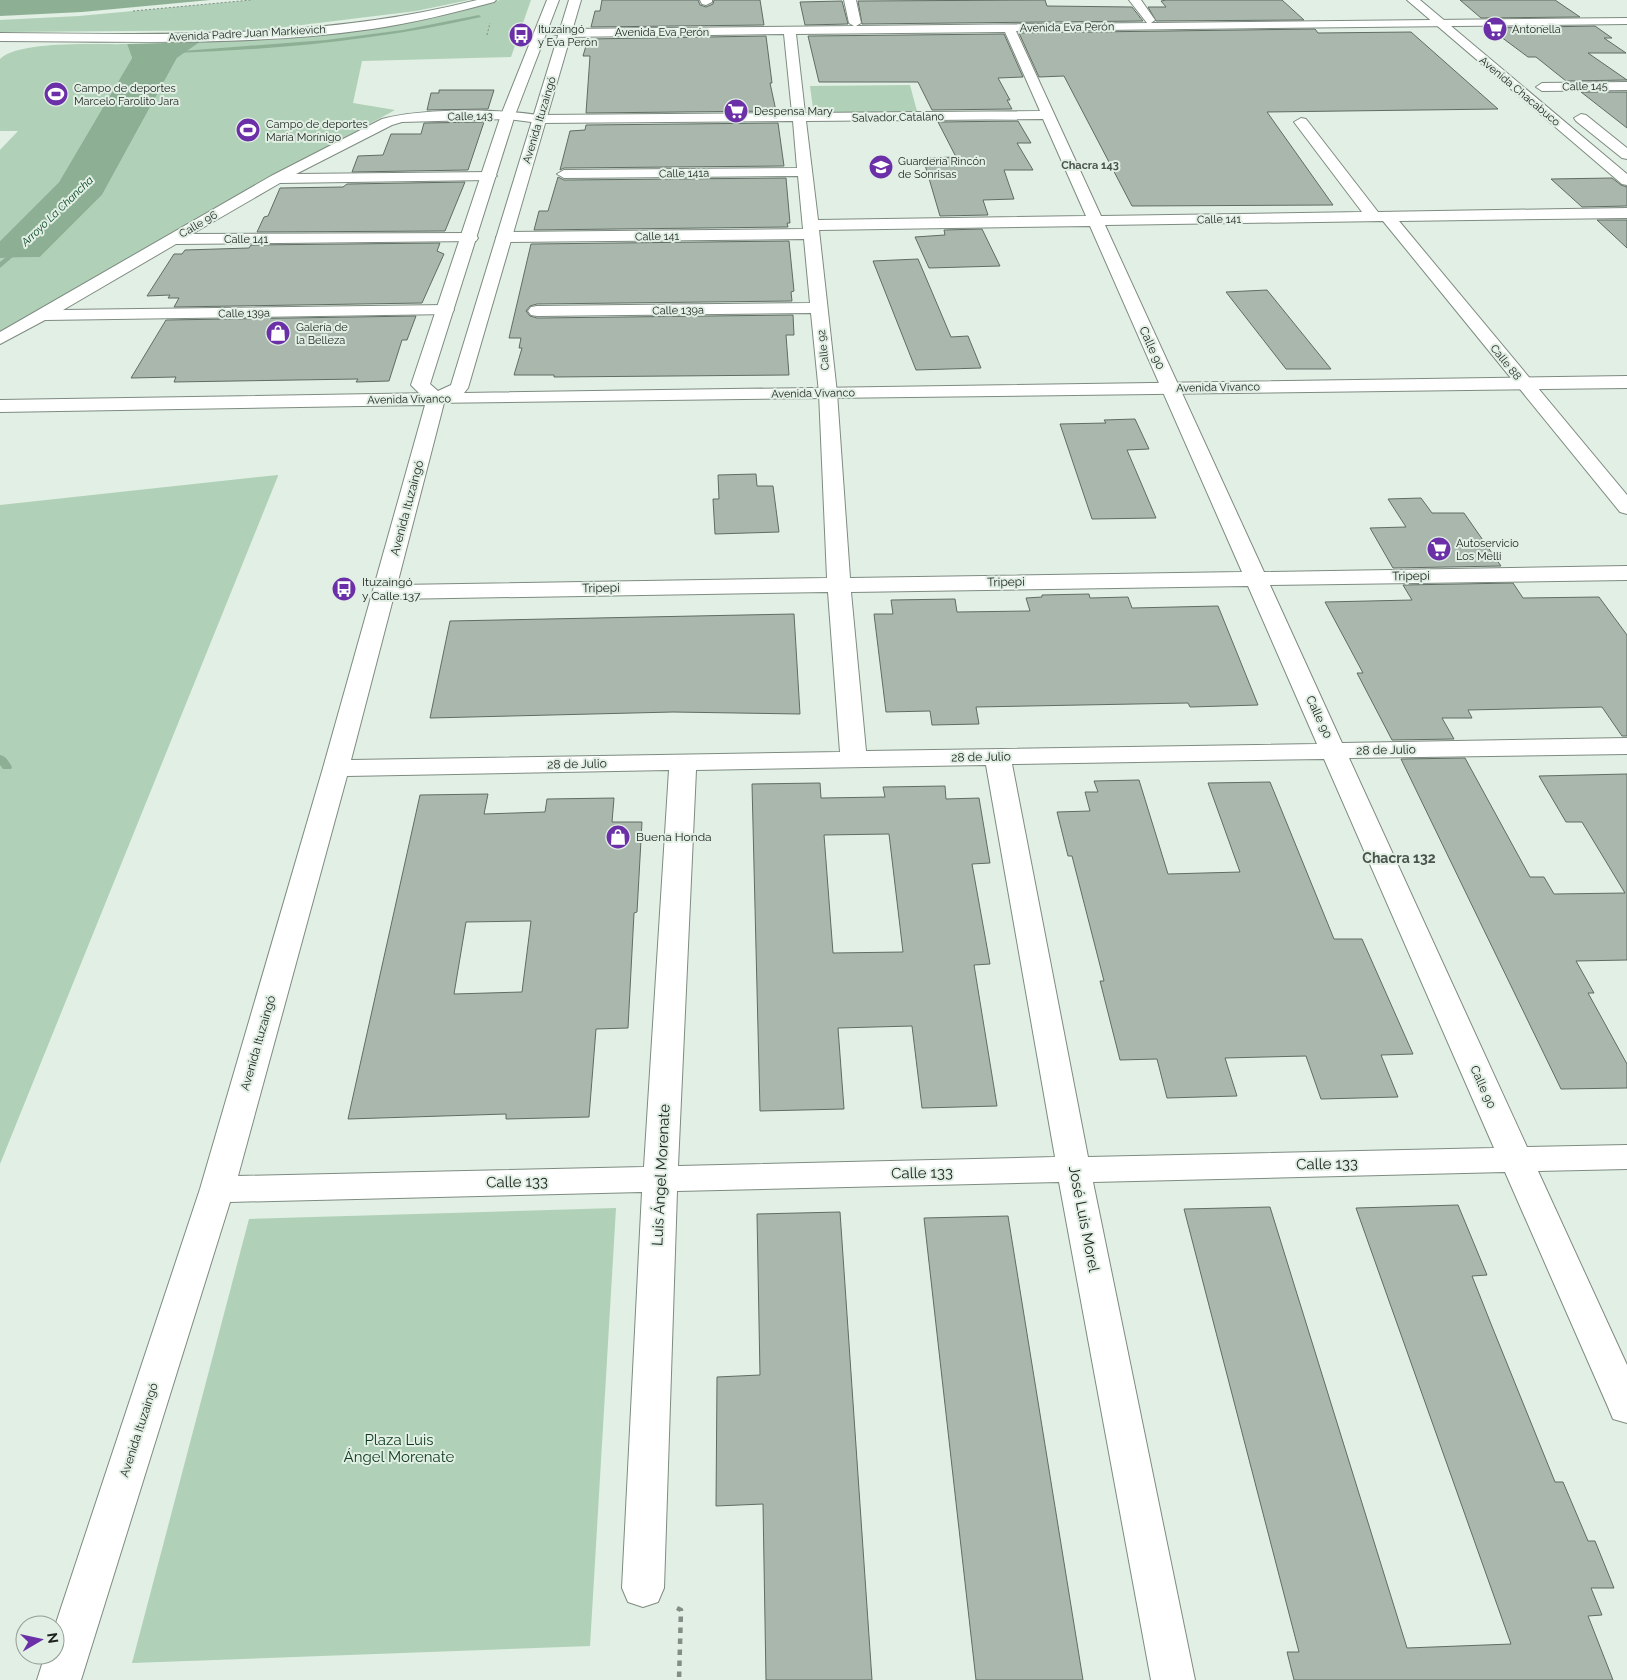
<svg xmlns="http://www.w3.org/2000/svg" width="1627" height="1680" font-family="Raleway,sans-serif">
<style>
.green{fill:#b0d0b7}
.water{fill:#8db095}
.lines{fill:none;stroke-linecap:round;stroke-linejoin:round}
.stream{fill:#8db095;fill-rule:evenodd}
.building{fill:#aab7ad;stroke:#616d64;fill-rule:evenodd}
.minor-casing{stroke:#7e8b81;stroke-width:2}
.major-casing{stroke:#7e8b81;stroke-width:2}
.path-far1{stroke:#838d86;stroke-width:1;stroke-dasharray:2 2;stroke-linecap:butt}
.path{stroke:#838d86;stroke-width:4.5;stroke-dasharray:5.5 5.5;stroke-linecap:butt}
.minor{fill:#fff;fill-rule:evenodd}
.major{fill:#fff;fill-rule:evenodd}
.labels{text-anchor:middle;stroke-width:4;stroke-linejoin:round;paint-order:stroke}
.far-street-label{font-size:11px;fill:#1d221e;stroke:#e1efe4}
.far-poi-label{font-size:11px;fill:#1d221e;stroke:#e1efe4;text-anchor:start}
.far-neighbourhood-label{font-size:11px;font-weight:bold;fill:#49554c;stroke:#e1efe4}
.far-water-label{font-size:11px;font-style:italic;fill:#02411e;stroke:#e1efe4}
.street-label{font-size:12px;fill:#1d221e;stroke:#e1efe4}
.poi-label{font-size:12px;fill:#1d221e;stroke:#e1efe4;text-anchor:start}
.neighbourhood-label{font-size:14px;font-weight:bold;fill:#49554c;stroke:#e1efe4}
.near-street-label{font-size:15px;fill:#1d221e;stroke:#e1efe4}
.near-park-label{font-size:15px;fill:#0e391e;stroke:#e1efe4}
</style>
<rect width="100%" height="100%" fill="#e1efe4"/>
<path class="green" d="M251,0H469L416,11L261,30L0,32V20L79,16Z
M500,0H531L511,57L362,61L353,103L395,110L212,209L0,333V258L40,257L102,195L177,58L200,42L285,39L380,27L452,13Z
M127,44L132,58L59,182L0,241V150L18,131H0V59C20,40 98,45 127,44Z
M910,85L918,115L814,116L810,86Z
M278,475V476L0,1164V505Z
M616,1208L590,1646L132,1663L249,1219Z"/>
<path class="water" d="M0,0H210L82,12L0,16Z
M200,42L177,58L102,195L40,257L0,258V241L59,182L132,58L127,44Z"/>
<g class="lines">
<path class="stream" d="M479,15L481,17C379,40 275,50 171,53L169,52L326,40L403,30Z
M17,248L22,249L0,268V262Z
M0,755C6,756 9,762 12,767L11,769H3L0,765Z"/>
</g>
<path class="building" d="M602,0H698L700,5L706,7L713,4L714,0H760L764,25L591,27L595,11H600Z
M1045,0L1047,6L1132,7L1143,21L862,24L858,1Z
M1166,0H1282L1304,20L1156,21L1148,7H1166L1161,1Z
M1460,0H1555L1580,17L1481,18Z
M842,1L848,24L805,25L800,2Z
M1595,26L1612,38H1604L1626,53H1588L1627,80L1566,81L1536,57H1528L1489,28Z
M1315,29L1318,33L1411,32L1498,109L1267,112L1333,205L1132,206L1064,76L1039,77L1019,33Z
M1004,34L1023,77L998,78L1010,100H1007L1012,109L932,110L918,82H819L808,36Z
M766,36L772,83H770L776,111L586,113L590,56H583L588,39Z
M439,90H494L488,109L427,110L431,93H439Z
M1581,92H1627V128Z
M1018,121L1031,143H1017L1033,170H1004L1014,199L983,200L988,215L940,216L923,158L956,157L938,122Z
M484,122L468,170L352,172L358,156L383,155L391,134H421L424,123Z
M778,123L784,166L564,168L560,170L570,131L585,130L586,125Z
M558,177L564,180L786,178L790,223H787L788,227L534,230L539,211H548Z
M1612,178L1621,185L1627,187V206L1582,207L1551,179Z
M465,182L445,231L257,232L264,217L268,216L280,188L343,187L347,184Z
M1597,220H1627V248Z
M982,229L1000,266L929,268L915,237L945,235L944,230Z
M789,241L794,291L791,292L792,301L537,304L530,306L526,311L530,316L537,318L793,315L794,335H786L789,375L554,377V375H514L522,348H519L521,338H509L531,244Z
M440,243L437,251L444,254L422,303L174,307L179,298H168L170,295L147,296L174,254H182L185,250L249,248L251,245Z
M918,259L951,337L968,336L981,368L916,370L873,261Z
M1267,290L1331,369H1286L1226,292Z
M416,316L407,340H402L389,381L356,382L358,379L174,382L176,377L131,378L166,320Z
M1135,419L1149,449L1127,450L1156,518L1092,519L1060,424L1106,423L1104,420Z
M756,474L757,486H773L779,532L715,534L713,499H719L718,475Z
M1421,498L1432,513H1464L1501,566L1393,568L1370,528L1406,527L1388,499Z
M1513,583L1523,598L1599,597L1627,635V736H1622L1602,707L1468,710L1472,718H1442L1454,739L1392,740L1357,673H1363L1325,602L1412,600L1403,585Z
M1089,594L1090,598L1128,597L1132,608L1218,606L1258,705L1190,707L1188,703L976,707L979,724L932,725L930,711L886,712L874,614H893L891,600L955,599L957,612L1030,611L1026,598L1042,597V595Z
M794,614L800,714L673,712L430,718L450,621Z
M1465,758L1530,877H1544L1554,894L1625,893L1582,822H1566L1539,776L1627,774V960L1576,961L1594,993H1588L1627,1064V1088L1561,1089L1401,759Z
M1139,780L1168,874L1240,872L1208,783L1270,782L1334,939H1362L1413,1054L1381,1055L1398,1097L1321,1099L1306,1056L1225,1058L1237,1096L1167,1098L1157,1059L1120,1060L1100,981H1104L1072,856H1068L1057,812L1090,811L1085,792H1098L1094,781Z
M820,783L821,798L885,797L883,787L945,786L946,799L979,798L990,863L972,864L990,964L974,965L997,1106L922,1108L912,1026L838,1028L844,1109L760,1111L752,784ZM889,834L903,952L833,953L824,835Z
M488,794L484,814L545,812L547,799L614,798L612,822H642L637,912L634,913L628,1028L596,1029L589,1117L506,1119V1114L348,1119L420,795ZM531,921L522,992L454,994L466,922Z
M1458,1205L1487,1275L1472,1276L1491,1324L1555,1482H1563L1588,1541H1595L1614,1588H1591L1602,1615L1588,1616L1613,1680H1294L1287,1652H1299L1184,1209L1270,1207L1407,1648L1511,1644L1356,1208Z
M840,1212L872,1680H766L763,1504L716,1506L717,1377L760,1375L757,1214Z
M1008,1216L1083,1680H976L924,1218Z"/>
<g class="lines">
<defs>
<path id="minor" d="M700,0H712V2L706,5L702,4Z
M844,0H856L861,23L856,26L1147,23L1129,0H1141L1155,20L1151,23L1627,18V24L1016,31L1101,216L1362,212L1294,122L1301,118L1306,119L1378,212L1627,208V218L1399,221L1627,495V514L1620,512L1383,221L1105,225L1264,572L1627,566V580L1270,585L1342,743L1627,738V754L1349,758L1527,1147L1627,1145V1169L1538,1171L1627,1365V1423L1613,1419L1608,1407L1505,1172L1093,1182L1195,1680H1151L1059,1182L677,1191L664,1588L658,1602L643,1607L628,1602L622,1588L642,1192L230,1202L81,1680H37L45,1655H55V1626L200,1189L323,768L425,405L0,412V400L436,393L443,395L445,399L397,585L827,578L819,393L811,313L537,316L531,315L528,311L531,307L537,306L810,303L804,239L504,242L496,237L504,232L803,229L798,176L564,178L557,174L564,170L797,168L793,121L539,123L508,119L402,122L392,125L296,174L490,172L497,176L490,180L280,183L192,234L470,233L476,235L478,238L476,241L176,244L63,310L445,305L451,306L454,310L451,314L45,320L0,344V332L271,176L382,119C424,108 495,109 539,115L792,113L784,34L566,37L539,31V27L566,29L854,26L849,23ZM1005,32L1040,111L805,113L796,34ZM1043,119L1086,216L818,220L806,121ZM1090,226L1242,572L850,578L837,393L819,230ZM1248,586L1317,744L866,751L851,592ZM828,592L840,752L351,760L393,599ZM1324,759L1494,1148L1088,1157L1012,764ZM986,765L1055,1157L678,1166L696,770ZM669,770L644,1167L238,1176L347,776Z
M1627,82V90L1542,91L1536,87L1542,83Z"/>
<path id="major" d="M477,0H496L494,2C453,13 413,23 372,29C249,47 123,41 0,41V33C160,34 321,40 477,0Z
M547,0H559L515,115L430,384L438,391L451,385L569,0H581L468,388L464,393L1627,376V388L429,403L411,385L501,115Z
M1407,0H1420L1627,174V185L1622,184Z
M1581,114L1586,115L1627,148V159L1622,158L1576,121L1574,118Z"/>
</defs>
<use href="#minor" class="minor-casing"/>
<use href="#major" class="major-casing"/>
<path class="path-far1" d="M133,11L251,0
M487,35L490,23"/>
<path class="path" d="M677,1608L681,1610L679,1680"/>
<use href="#minor" class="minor"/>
<use href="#major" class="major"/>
</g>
<defs>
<symbol id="supermarket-disc" viewBox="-11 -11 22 22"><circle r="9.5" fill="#6b30a7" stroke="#e1efe4"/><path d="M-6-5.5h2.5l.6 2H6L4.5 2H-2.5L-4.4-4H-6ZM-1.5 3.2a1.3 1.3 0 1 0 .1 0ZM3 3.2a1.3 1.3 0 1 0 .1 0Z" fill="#fff"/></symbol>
<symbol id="bus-disc" viewBox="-11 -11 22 22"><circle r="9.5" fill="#6b30a7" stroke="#e1efe4"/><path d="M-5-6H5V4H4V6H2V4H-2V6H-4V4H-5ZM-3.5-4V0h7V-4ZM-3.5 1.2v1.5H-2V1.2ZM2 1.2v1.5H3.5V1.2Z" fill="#fff"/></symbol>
<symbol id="stadium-disc" viewBox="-11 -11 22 22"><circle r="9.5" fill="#6b30a7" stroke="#e1efe4"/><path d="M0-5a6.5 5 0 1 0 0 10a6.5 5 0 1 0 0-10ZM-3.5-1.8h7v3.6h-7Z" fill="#fff"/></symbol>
<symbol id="school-disc" viewBox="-11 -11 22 22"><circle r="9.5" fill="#6b30a7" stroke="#e1efe4"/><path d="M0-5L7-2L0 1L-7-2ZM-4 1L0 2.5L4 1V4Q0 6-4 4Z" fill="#fff"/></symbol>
<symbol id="shop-disc" viewBox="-11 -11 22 22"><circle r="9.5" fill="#6b30a7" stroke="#e1efe4"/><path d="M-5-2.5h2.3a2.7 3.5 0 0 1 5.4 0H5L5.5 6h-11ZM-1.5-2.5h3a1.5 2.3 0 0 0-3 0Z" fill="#fff"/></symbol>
</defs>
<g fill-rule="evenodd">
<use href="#supermarket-disc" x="1481" y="15" width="28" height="28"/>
<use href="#bus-disc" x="507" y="21" width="28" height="28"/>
<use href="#stadium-disc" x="42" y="80" width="28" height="28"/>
<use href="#supermarket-disc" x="722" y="97" width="28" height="28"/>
<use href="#stadium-disc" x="234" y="116" width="28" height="28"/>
<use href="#school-disc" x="867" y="153" width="28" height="28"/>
<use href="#shop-disc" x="264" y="319" width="28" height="28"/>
<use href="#supermarket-disc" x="1425" y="535" width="28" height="28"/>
<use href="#bus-disc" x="330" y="575" width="28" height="28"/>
<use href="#shop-disc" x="604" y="823" width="28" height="28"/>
</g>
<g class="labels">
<g class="far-street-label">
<text transform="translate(1067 27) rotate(-1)" y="4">Avenida Eva Perón</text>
<text x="662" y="36">Avenida Eva Perón</text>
<text transform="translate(247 33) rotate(-3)" y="4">Avenida Padre Juan Markievich</text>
<text transform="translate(1585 86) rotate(-1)" y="4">Calle 145</text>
<text transform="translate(1520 91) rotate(40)" y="4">Avenida Chacabuco</text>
<text transform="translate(470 116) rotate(-1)" y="4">Calle 143</text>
<text transform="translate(898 117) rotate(-1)" y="4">Salvador Catalano</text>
<text transform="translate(539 120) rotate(-73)" y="4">Avenida Ituzaingó</text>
<text transform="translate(684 173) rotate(-1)" y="4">Calle 141a</text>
<text transform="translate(1219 219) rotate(-1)" y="4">Calle 141</text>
<text transform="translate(198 224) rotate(-30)" y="4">Calle 96</text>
<text transform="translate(657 236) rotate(-1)" y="4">Calle 141</text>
<text x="246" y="243">Calle 141</text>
<text transform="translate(678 310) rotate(-1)" y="4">Calle 139a</text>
<text transform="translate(244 313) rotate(-1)" y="4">Calle 139a</text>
<text transform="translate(823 350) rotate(-96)" y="4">Calle 92</text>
<text transform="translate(1506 362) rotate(51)" y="4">Calle 88</text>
<text transform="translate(1218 387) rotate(-1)" y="4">Avenida Vivanco</text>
<text transform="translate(813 393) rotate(-1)" y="4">Avenida Vivanco</text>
<text transform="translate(409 399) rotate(-1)" y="4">Avenida Vivanco</text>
</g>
<g class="far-poi-label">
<text x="538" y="33">Ituzaingó<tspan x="538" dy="13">y Eva Perón</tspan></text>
<text x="1512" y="33">Antonella</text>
<text x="74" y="92">Campo de deportes<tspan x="74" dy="13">Marcelo Farolito Jara</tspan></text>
<text x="754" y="115">Despensa Mary</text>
<text x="266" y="128">Campo de deportes<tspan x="266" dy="13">María Morínigo</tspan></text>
<text x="898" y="165">Guardería Rincón<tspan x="898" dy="13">de Sonrisas</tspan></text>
<text x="296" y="331">Galería de<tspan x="296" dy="13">la Belleza</tspan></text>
<text x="1456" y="547">Autoservicio<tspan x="1456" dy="13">Los Melli</tspan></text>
</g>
<g class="far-neighbourhood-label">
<text x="1090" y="169">Chacra 143</text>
</g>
<g class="far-water-label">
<text transform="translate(57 211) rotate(-44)" y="4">Arroyo La Chancha</text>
</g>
<g class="street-label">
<text transform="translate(1152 348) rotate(66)" y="4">Calle 90</text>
<text transform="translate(407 508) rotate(-75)" y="4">Avenida Ituzaingó</text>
<text transform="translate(1411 576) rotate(-1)" y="4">Tripepi</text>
<text transform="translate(1006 582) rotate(-1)" y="4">Tripepi</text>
<text transform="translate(601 588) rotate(-1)" y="4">Tripepi</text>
<text transform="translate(1319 717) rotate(65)" y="4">Calle 90</text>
<text transform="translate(1386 750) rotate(-1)" y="4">28 de Julio</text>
<text transform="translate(981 757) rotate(-1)" y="4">28 de Julio</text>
<text transform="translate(577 764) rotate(-1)" y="4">28 de Julio</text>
<text transform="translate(258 1043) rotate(-74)" y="4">Avenida Ituzaingó</text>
<text transform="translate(1483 1087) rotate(66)" y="4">Calle 90</text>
<text transform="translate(139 1430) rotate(-72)" y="4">Avenida Ituzaingó</text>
</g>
<g class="poi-label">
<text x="362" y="586">Ituzaingó<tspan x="362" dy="14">y Calle 137</tspan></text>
<text x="636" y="841">Buena Honda</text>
</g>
<g class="neighbourhood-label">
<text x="1399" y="863">Chacra 132</text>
</g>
<g class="near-street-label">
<text transform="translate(1327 1164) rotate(-1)" y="5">Calle 133</text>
<text transform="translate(922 1173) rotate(-1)" y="5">Calle 133</text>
<text transform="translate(661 1175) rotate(-87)" y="5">Luis Ángel Morenate</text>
<text transform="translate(517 1182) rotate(-1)" y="5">Calle 133</text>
<text transform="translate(1084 1219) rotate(79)" y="5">José Luis Morel</text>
</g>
<g class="near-park-label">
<text x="399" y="1445">Plaza Luis<tspan x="399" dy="17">Ángel Morenate</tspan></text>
</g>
</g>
<g transform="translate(40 1640) rotate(81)"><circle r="24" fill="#e1efe4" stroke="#939d95"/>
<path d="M0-4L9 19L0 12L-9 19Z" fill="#6b30a7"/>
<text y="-8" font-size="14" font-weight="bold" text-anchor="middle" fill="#1d221e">N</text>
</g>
</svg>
